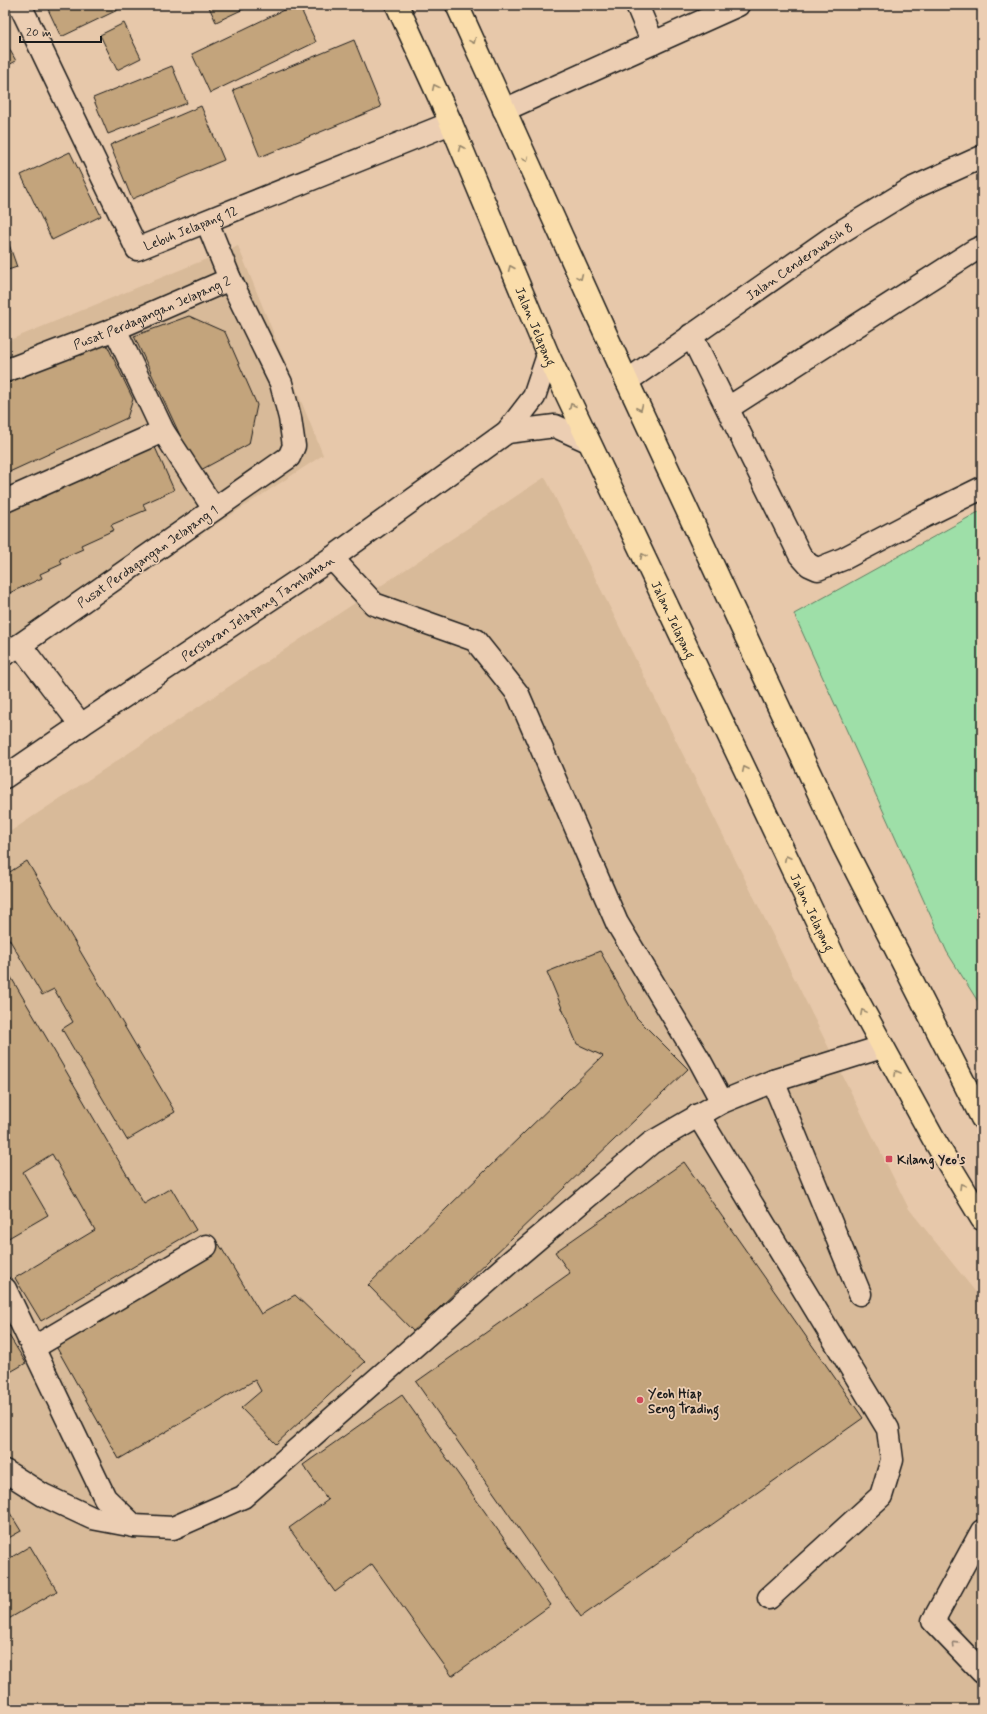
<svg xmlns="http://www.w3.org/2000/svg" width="987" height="1714" font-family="Mynerve,sans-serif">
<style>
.built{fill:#d8ba99}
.green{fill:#9edfa8;stroke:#5d7e62}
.building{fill:#c3a47c;stroke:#1c1c1c}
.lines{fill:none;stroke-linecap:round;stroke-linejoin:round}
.minor-casing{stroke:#1c1c1c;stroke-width:25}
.major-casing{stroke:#1c1c1c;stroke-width:25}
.minor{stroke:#ecceb3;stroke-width:22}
.major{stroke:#faddab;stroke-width:22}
.oneway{stroke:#96866b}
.oneway2{stroke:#8e7e6f}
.poi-dot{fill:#d1495b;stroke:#ecceb3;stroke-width:1.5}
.labels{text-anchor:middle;stroke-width:3.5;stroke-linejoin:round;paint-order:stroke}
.street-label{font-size:13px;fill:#1c1c1c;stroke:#ecceb3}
.poi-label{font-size:13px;font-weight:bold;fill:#1c1c1c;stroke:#ecceb3;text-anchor:start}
</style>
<rect width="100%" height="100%" fill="#e7c8aa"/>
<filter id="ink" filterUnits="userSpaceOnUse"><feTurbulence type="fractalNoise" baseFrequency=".025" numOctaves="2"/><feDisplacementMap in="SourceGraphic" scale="8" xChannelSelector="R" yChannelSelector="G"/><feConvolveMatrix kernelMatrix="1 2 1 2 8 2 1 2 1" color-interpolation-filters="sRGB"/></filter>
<g filter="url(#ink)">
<path class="built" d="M238,246L323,455L5,662V342Z
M545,477L909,1209L982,1300V1709H5V835Z"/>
<path class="green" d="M982,510V1008L947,952L794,614Z"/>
<path class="building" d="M46,5H128L61,37Z
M208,5H252L216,22Z
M294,5H299L316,42L210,93L192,54Z
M124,23L141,58L117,70L100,35Z
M354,40L381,107L260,157L233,90Z
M5,41L16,61L5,67Z
M172,66L187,103L108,134L93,98Z
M201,106L224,160L132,199L110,145Z
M70,152L101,216L52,240L21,175Z
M5,233L17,267L5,271Z
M189,316L225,332L257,405L249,444L197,472L134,336Z
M106,343L133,399L127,418L5,474V384Z
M154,445L174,490L143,504L146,510L111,525L114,530L81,545L83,549L60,559L62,564L40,574L42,578L5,595V511Z
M27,861L175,1112L127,1140L62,1029L73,1022L54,989L42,995L5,932V875Z
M600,951L636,1017L688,1069L414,1332L368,1285L603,1056L577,1044L547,972Z
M5,967L144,1204L171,1188L196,1230L41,1321L15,1278L95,1230L52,1154L23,1172L48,1215L5,1240Z
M684,1162L863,1418L581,1617L416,1382L570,1273L555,1252Z
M219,1244L261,1314L295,1295L365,1362L276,1444L241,1408L261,1391L255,1380L119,1459L53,1341Z
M5,1329L26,1363L5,1375Z
M402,1395L551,1605L452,1676L372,1564L335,1592L289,1528L328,1500L303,1465Z
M5,1505L21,1531L5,1540Z
M30,1546L57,1591L5,1621V1561Z"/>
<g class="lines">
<defs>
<g id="minor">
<path id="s1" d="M20,5L137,249L451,123"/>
<path d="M637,5L653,43"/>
<path d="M504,110L738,5"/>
<path d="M207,222L230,279"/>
<path d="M115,329L163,431L214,509"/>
<path d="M691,335L800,555L809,565L818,569L843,559L925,516L982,488"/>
<path id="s2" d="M5,371L115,329L230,279L281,383L290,418L294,446L289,457L20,645L5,654"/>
<path id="s3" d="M627,381L834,236L911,189L982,157"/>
<path d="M728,408L975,250L982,247"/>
<path d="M507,432L555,426L588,441"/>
<path d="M5,501L163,431"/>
<path d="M332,558L374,604L475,640L518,694L617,923L700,1061L722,1102"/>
<path d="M20,645L81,725"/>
<path id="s4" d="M5,777L81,725L332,558L507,432L534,397L548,355"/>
<path d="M773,1081L860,1294"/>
<path d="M698,1115L888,1429L892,1460L881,1496L769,1598"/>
<path d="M5,1289L105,1498L134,1526L173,1528L243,1497L509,1263L651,1143L722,1102L773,1081L882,1047"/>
<path d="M33,1348L206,1246"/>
<path d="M5,1471L43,1495L92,1518L134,1526"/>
<path d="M982,1531L933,1621L982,1672"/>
</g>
<g id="major">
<path id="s5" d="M397,5L451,123L548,355L834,957L933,1138L982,1219"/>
<path d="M457,5L627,381L843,845L982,1118"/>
</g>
</defs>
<use href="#minor" class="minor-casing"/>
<use href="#major" class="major-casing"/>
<use href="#minor" class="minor"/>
<use href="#major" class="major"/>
</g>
<defs><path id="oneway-chevron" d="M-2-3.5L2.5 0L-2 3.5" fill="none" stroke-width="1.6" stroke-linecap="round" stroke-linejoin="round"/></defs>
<g class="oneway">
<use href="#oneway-chevron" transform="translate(473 41) rotate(66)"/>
<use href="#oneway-chevron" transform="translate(435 87) rotate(-115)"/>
<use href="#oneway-chevron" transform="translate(461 148) rotate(-113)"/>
<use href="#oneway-chevron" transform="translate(526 159) rotate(66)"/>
<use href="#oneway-chevron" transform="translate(511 268) rotate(-113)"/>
<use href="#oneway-chevron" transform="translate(580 277) rotate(66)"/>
<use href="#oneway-chevron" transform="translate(572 406) rotate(-115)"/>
<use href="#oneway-chevron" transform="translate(640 408) rotate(65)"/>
<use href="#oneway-chevron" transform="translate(643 556) rotate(-115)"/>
<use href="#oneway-chevron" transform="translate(745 769) rotate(-115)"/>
<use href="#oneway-chevron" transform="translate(787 858) rotate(-116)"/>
<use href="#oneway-chevron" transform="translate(863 1012) rotate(-118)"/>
<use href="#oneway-chevron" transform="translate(897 1073) rotate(-119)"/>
<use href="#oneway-chevron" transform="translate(962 1186) rotate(-121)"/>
</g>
<use class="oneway2" href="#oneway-chevron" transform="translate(955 1644) rotate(-134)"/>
</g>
<g class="poi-dot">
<rect x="885" y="1155" width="8" height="8" rx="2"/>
<circle cx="640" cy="1400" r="4"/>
</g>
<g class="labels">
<g class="street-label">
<text dy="5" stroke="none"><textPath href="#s1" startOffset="328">Lebuh Jelapang 12</textPath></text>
<text dy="5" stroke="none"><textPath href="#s3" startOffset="210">Jalan Cenderawasih 8</textPath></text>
<text dy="5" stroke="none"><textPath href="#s2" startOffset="158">Pusat Perdagangan Jelapang 2</textPath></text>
<text dy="5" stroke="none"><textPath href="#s5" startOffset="350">Jalan Jelapang</textPath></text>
<text transform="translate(147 556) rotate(-35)" y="5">Pusat Perdagangan Jelapang 1</text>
<text dy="5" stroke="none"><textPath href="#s4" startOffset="304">Persiaran Jelapang Tambahan</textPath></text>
<text dy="5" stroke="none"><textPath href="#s5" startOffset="674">Jalan Jelapang</textPath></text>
<text dy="5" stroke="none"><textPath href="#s5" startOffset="998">Jalan Jelapang</textPath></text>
</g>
<g class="poi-label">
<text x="897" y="1164">Kilang Yeo's</text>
<text x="648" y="1398">Yeoh Hiap<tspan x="648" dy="15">Seng Trading</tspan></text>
</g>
</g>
<rect width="987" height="1714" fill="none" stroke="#ecceb3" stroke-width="20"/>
<rect x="10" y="10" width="967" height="1694" fill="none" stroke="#1c1c1c" stroke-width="1.5" filter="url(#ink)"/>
<path d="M20 36v6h81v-6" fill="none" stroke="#1c1c1c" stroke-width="2"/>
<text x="26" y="36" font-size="12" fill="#1c1c1c" stroke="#ecceb3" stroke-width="3" paint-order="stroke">20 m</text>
</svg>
